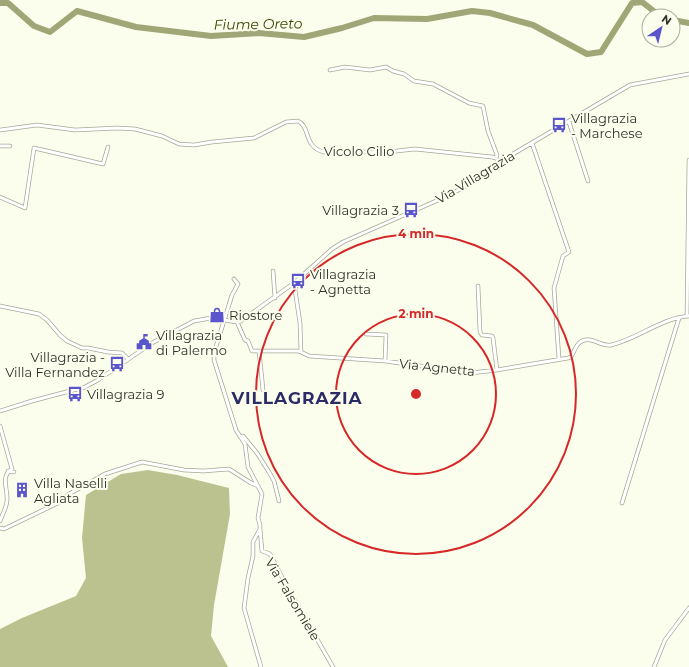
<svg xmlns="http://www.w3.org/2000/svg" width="689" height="667" font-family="Montserrat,sans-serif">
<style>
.forest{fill:#bbc28f}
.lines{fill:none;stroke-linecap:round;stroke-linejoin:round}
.river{stroke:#a0a675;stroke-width:6}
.minor-casing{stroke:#a5a898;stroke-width:4.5}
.minor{stroke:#fff;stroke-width:3}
.ring{fill:none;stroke:#d62828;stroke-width:2}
.labels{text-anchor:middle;stroke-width:4;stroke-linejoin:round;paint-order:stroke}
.poi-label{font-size:13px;fill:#2f302a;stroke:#fbfeec;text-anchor:start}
.street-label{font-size:13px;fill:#2f302a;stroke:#fbfeec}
.water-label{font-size:14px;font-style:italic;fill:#3e4305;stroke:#fbfeec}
.district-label{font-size:17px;font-weight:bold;letter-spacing:1px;fill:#2c2b65;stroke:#fbfeec}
.centre{fill:#d62828;stroke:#fbfeec;stroke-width:2}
.ring-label{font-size:12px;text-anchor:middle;font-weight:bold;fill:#d62828;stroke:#fbfeec;stroke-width:4;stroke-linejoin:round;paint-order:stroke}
</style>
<rect width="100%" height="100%" fill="#fbfeec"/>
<path class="forest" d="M148,470L177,475L229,488L230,514L214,605L211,636L228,667H0V629L22,618L76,596L86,578L82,538L86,495L121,474Z"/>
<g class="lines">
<path class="river" d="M0,3H8L34,26L50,32L77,11L136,27L211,36L259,33L304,37L342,28L374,18L427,19L472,11L490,13L533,25L587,54L601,52L632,3L642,2L660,16
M673,20L689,23"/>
<defs>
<path id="minor" d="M330,70L345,67L370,70L386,67L393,71L404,74L414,81L433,84L469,103L483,106L488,131L497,155L496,158
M569,122L588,181
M0,130L37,125L75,130L117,128L135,129L162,136L179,144L194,145L212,142L254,138L286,122L298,121C311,127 303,147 324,152H387L415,149L492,157L496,158L499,162
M532,143L569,252L563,256L554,288L559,359
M0,146H10
M0,197L25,208L34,148L103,164L108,147
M273,271L275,298
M234,279L238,284L232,295L214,353V360L236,430L245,444L248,467L262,494L258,518L260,525V529L253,542V556L248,578L244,608L261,667
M294,283L300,323L301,352
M478,286L480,332L482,335L492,336L493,338L497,370
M0,306L39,314L47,320L60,335L67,341L82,348H88L108,352L122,353L128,359
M687,316L689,160
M237,322L245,340L248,341L252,351H298L301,352L309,356L385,361L471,373L497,370L568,358L571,357C574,352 575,347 579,343C589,334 601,347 611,345C638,339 661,318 689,316
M366,334L386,335L385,361
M259,351L263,390
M0,411L32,401L85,387L98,380L152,343L194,321L211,318L237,322L241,321L294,283L332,249L343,242L445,197L466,186L513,154L630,85L689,74
M0,426L12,469C0,476 8,489 7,500C7,507 2,515 0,521
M240,437L243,436L257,453L269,472L274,481L279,501
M8,471L14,472
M622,503L679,318
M0,528L4,529L60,502L69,494L105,474L142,462L184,470L203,471L229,469L251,483L258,486
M260,529L262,551L270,554L286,585L333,667
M654,667L665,640L689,608"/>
</defs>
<use href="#minor" class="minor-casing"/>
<use href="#minor" class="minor"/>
</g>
<g class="ring">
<circle cx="416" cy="394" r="80"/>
<circle cx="416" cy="394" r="160"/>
</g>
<defs>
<symbol id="bus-bare" viewBox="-9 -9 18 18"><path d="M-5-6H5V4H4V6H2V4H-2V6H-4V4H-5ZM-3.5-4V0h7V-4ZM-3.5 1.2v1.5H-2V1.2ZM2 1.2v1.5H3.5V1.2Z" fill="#5a55cd" stroke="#fbfeec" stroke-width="2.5" paint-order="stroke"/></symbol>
<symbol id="shop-bare" viewBox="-9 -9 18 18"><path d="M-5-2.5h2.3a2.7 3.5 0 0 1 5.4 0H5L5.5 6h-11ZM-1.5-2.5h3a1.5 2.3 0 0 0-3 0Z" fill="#5a55cd" stroke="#fbfeec" stroke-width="2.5" paint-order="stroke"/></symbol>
<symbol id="civic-bare" viewBox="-9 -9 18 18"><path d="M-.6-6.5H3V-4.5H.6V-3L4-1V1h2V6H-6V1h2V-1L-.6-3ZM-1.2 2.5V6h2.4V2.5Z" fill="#5a55cd" stroke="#fbfeec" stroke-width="2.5" paint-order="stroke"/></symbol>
<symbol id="building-bare" viewBox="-9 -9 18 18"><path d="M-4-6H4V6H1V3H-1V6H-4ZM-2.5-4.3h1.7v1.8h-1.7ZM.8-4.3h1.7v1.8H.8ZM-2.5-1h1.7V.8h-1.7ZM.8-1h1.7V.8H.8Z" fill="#5a55cd" stroke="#fbfeec" stroke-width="2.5" paint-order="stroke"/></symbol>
</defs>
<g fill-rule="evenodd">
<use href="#bus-bare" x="548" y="114" width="22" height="22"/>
<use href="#bus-bare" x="400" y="199" width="22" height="22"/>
<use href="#bus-bare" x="287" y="270" width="22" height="22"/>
<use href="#shop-bare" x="206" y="304" width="22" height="22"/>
<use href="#civic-bare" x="133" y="331" width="22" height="22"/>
<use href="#bus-bare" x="106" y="353" width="22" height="22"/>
<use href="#bus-bare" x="64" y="383" width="22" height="22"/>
<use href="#building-bare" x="11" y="479" width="22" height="22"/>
</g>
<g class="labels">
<g class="poi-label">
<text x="571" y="123">Villagrazia<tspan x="571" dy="15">- Marchese</tspan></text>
<text x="399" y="215" text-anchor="end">Villagrazia 3</text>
<text x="310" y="279">Villagrazia<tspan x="310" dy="15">- Agnetta</tspan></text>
<text x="229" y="320">Riostore</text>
<text x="156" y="340">Villagrazia<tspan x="156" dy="15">di Palermo</tspan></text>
<text x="105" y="362" text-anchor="end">Villagrazia -<tspan x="105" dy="15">Villa Fernandez</tspan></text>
<text x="87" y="399">Villagrazia 9</text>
<text x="34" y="488">Villa Naselli<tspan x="34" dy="15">Agliata</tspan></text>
</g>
<g class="street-label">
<text x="359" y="156">Vicolo Cilio</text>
<text transform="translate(475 177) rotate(-31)" y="5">Via Villagrazia</text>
<text transform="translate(437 367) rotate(6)" y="5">Via Agnetta</text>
<text transform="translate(293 599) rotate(59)" y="5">Via Falsomiele</text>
</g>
<g class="water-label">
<text transform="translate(258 24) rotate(-1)" y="5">Fiume Oreto</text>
</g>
<g class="district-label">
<text x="297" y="404">VILLAGRAZIA</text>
</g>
</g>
<circle cx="416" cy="394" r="6" class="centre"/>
<g class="ring-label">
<text x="416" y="238">4 min</text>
<text x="416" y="318">2 min</text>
</g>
<g transform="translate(661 28) rotate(35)"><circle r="19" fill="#fbfeec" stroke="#a9ac9e"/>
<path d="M0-3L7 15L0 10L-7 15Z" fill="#5a55cd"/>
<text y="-6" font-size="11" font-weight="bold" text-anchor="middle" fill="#2f302a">N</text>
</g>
</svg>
